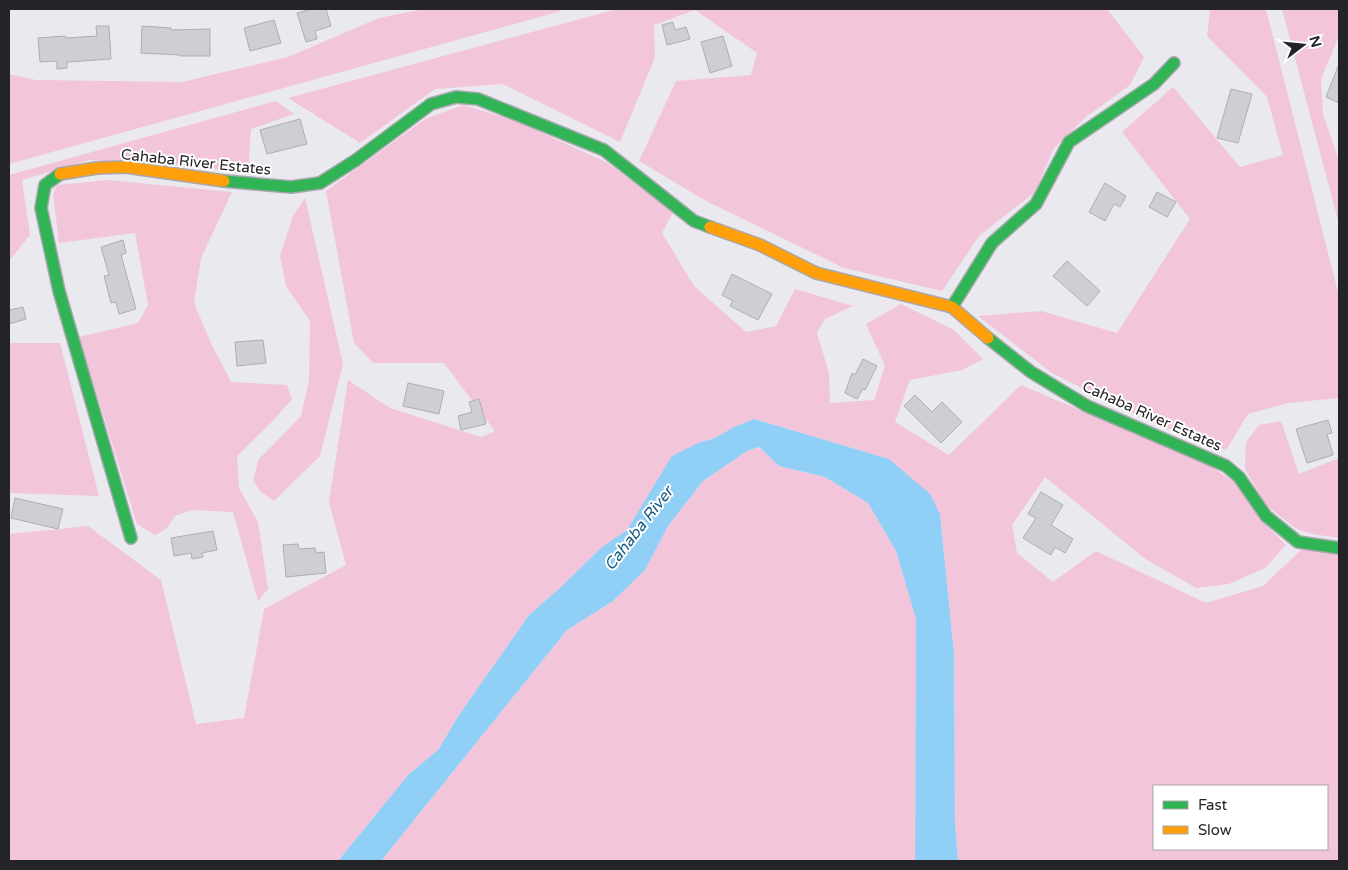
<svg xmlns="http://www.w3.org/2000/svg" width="1348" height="870" font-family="'Varela Round',sans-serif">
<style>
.green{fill:#f2c5db;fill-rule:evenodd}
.water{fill:#90d0f7}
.building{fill:#cecfd4;stroke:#adaeb2}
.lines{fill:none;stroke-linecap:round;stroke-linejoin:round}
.fast-casing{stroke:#a8a7ac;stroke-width:14}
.slow-casing{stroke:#a8a7ac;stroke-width:14}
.fast{stroke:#30b455;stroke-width:11}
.slow{stroke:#ff9f0a;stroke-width:11}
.labels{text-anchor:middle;stroke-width:4;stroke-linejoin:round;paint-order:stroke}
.street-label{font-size:15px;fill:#242327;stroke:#fff}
.water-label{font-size:16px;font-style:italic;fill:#165c7f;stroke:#fff}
</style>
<rect width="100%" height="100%" fill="#eae9ef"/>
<path class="green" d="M424,9H561L558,12L9,164V74L36,80L182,82L288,57L379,18Z
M617,9H1107L1144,57L1130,85L1087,116L1054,148L1035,192L979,236L942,291L844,268L706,201L639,161L676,81L751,75L757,53L695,10L654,25L655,57L620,142L503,84L435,89L360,143L288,98Z
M1210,9H1266L1339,296V398L1288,403L1248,414L1226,450L1146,420L1052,373L978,316L1041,311L1117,333L1190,219L1122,132L1173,87L1240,167L1283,155L1267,97L1207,36Z
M1282,9H1339V36L1321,79L1323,114L1339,161V224Z
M276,101L294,114L251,129L248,174L196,166L90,160L22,180L30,235L9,261V175Z
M463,105L513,120L606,162L673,212L662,233L694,286L746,332L776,326L795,289L853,306L825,319L817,333L829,373L830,403L874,400L885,366L866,324L901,304L954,330L983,359L962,370L910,380L895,422L949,455L1021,385L1208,465L1238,484L1262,521L1286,545L1265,568L1229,584L1196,588L1144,558L1045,477L1012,525L1017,553L1053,582L1096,551L1206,603L1263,586L1303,548L1339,555V861H958L955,822L954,653L940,514L889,459L754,419L732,428L715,438L698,443L649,495L627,530L602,547L561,587L529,615L459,715L438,750L409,774L338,861H9V534L88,526L161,580L196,724L244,718L264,609L346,565L329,502L348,380L390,408L481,437L495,431L444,363H373L354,343L326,191L425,119ZM1154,786H1327V849H1154Z
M108,180L232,192L201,258L194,303L211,343L231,382L287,385L292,399L272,422L237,456L239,488L258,522L268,589L258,601L233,512L192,510L175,516L166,529L155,535L137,524L79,337L138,323L148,305L135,233L59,243L53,194L57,185Z
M305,198L343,364L320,456L274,501L260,491L253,480L259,459L277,441L301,416L309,380L310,321L286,286L280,256L293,216Z
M9,343H60L99,496L9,493Z
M1281,421L1299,474L1339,458V538L1312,534L1295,528L1266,505L1245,469L1246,442L1259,425Z
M759,447L779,466L825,477L868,503L896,551L916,619L915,861H381L567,630L613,601L645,570L668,526L703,481L747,451Z"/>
<path class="water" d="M754,419L889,459L930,494L940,514L954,653L955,822L958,861H915L916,619L896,551L868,503L825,477L779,466L759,447L747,451L703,481L668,526L645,570L613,601L567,630L381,861H338L409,774L438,750L459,715L529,615L561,587L602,547L627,530L672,456L698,443L715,438L732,428Z"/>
<path class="building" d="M312,9H326L331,26L315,31L317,39L306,42L297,13Z
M274,20L281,43L250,51L244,28Z
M673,22L675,30L686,27L690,39L667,45L662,25Z
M96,26H109L111,59L67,62V68L57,69V61L40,62L38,38L65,36L66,38L97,36Z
M142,26L171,28V30L210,29V56H180V55L141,53Z
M723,36L732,66L710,73L701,42Z
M1339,64V103L1326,97Z
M1231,89L1252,94L1238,143L1217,138Z
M300,119L307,144L267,154L260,130Z
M1105,183L1126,196L1120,207L1114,204L1105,221L1089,212Z
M1157,192L1176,202L1167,217L1149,207Z
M123,240L126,253L121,255L136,309L119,314L116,302L111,303L104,276L109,275L101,247Z
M1067,261L1100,291L1087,306L1053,276Z
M732,274L772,294L758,320L730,306L733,301L722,295Z
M23,307L26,319L9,324V310Z
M263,340L266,363L237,366L235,342Z
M863,359L877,366L865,390L863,389L857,399L845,393L852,373L855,375Z
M408,383L444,391L439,414L403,406Z
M915,395L932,412L942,402L962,422L941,443L904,406Z
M479,399L486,424L461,430L458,416L472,412L469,402Z
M1328,420L1332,433L1327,434L1333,455L1307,463L1296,429Z
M1041,492L1063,505L1051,525L1073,539L1065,553L1055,547L1051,555L1023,538L1036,518L1028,514Z
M15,498L63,509L58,529L11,518Z
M213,531L217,550L202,553L203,557L192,559L191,553L174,556L171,538Z
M298,544L299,549L315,548L316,553L324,552L326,573L286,577L283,545Z"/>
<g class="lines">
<defs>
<path id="fast" d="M60,174L45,185L41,208L59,291L131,538
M224,181L291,187L320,183L356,160L431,104L456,97L478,99L604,150L694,221L710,227
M952,307L992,243L1036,204L1069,142L1154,84L1174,63
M988,338L1031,372L1087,406L1226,466L1239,477L1266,516L1298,542L1339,548"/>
<path id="slow" d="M60,174L97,168L126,167L224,181
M710,227L760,245L816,273L952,307L988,338"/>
</defs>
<use href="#fast" class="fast-casing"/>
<use href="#slow" class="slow-casing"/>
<use href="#fast" class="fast"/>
<use href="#slow" class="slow"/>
</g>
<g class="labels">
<g class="street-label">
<text transform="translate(196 162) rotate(6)" y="5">Cahaba River Estates</text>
<text transform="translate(1152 416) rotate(24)" y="5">Cahaba River Estates</text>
</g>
<g class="water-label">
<text transform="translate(638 528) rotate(-52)" y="6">Cahaba River</text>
</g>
</g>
<rect width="1348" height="870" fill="none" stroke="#242327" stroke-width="20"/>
<rect x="1153" y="785" width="175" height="65" fill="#ffffff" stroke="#a7a7a9"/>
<rect x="1163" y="801" width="25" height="8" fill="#30b455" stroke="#a7a7a9"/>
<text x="1198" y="810" font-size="15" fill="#242327">Fast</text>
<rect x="1163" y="826" width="25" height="8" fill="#ff9f0a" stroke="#a7a7a9"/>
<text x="1198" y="835" font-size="15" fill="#242327">Slow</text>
<g transform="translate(1303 45) rotate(74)" stroke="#ffffff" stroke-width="4" paint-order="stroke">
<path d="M0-4L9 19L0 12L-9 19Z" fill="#242327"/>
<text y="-8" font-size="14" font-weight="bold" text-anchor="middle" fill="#242327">N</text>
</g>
</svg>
